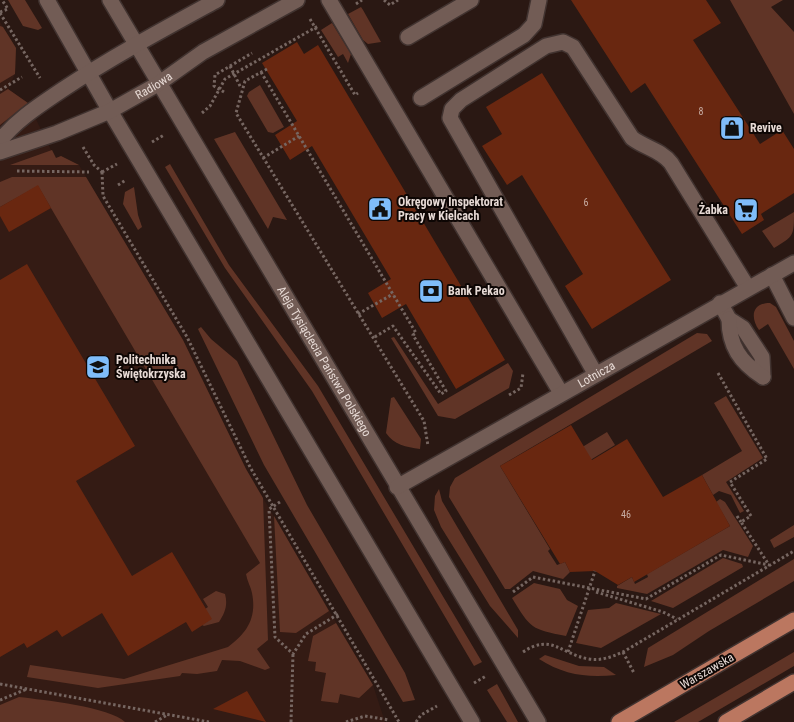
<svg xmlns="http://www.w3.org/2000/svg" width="794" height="722" font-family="'Roboto Condensed',sans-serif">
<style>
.built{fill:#341b14}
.green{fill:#603426}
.building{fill:#692710}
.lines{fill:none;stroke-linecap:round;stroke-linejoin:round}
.minor-casing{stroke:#413330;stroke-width:18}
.major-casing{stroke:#413330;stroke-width:18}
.path{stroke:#766661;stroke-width:3;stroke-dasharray:2.5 2.5;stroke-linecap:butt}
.minor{stroke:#725c55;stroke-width:15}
.major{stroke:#bb7760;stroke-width:15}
.labels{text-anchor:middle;stroke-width:4;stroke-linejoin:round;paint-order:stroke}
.number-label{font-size:10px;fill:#c8ada4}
.street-label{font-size:12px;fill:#e7dad5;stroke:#0d0604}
.poi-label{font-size:12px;font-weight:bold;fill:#e7dad5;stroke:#0d0604;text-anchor:start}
</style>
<rect width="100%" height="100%" fill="#2a1813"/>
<path class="built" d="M0,22L16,48L15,74L8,89L28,103L55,158L61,156L79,165L98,197L183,340L246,469L373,685L385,722H0Z"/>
<path class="green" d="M8,0H25L42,28L38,30L23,26Z
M730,0H783L771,7L794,32V114Z
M361,7L363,10L381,42L368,44L363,40L348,14Z
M332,23L351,54L348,63L343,54L338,57L321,30Z
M0,26L3,27L16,48L15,74L0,83Z
M260,85L284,127L273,133L268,132L247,96L249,92Z
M8,89L28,103L0,125V94Z
M235,132L287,220L273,217L268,229L214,139Z
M52,150L56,158L61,156L79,165H10Z
M170,164L229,265L318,386L482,662L474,666L312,391L225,268L165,167Z
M12,177H86L183,340L246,469L263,498L268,640L257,649L270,668L265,670L240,661L222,660L217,671L197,674L182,673L180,676L98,688L27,677L30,665L124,679L228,647C247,633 257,618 252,593C251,587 247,581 246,574L260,563L38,186L0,207V182Z
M134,187L138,215L142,227L138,230L123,204L125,192Z
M794,212C794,236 794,236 774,248L762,231Z
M770,303L776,307L794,341V369L768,324L759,330C750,317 752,303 770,303Z
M201,327L211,339L237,361L307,505L405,673L415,700L403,702L264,465L198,329Z
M697,333L707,334L712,341L500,466L550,549L548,551L557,565L565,562L570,572L563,579L533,571L510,589H505L449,497L450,487L455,478Z
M394,337L438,404L508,363L513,371L509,388L455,419L438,416L391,338Z
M726,396L763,458L726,482L744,511L740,513L731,495L719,491L713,495L702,475L742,451L714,403Z
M394,397L421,439L420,449C406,447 394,445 386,433L391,398Z
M607,432L615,445L569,473L561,460Z
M439,489L442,501L518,630V638L490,606L441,527L434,510L435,496Z
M720,499L725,502L753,546L748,557L723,550L647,594L617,588V586L632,577L635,584L648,577L647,574L730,526L716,502Z
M274,516L329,611L296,633L280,632Z
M794,525V537L774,548L770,540Z
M723,558L742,564L743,567L673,608L651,601Z
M794,559V581L709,631L673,655L644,667L648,648Z
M534,583L560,589L567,600L578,606L566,636C531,629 531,629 512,598Z
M216,591L225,594C228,605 225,613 219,622L204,626L190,619L208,607L203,599Z
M616,603L661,614L601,648L576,643L588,610L609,608Z
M336,623L373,685L359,698L340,694L338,703L321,701L326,673L315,671L316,662L308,661L313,636Z
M794,652V666L698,722H674Z
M545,655L579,666L604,667L616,675C587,678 564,675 539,659Z
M497,684L518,722H507L487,690Z
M19,697C44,700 110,707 125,722H0V705Z"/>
<path class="building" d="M571,0H706L721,23L693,40L760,144L782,130L794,149V193L761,214L764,220L742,234L645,83L631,93Z
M297,42L304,54L318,45L505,360L456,389L406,304L382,318L368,293L391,279L312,146L290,160L275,135L297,121L262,63Z
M542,73L671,280L592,329L565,286L583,274L522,175L507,185L482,146L502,134L486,107Z
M38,185L51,208L9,232L0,216V207Z
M27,264L135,446L76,481L132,576L172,552L212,619L192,632L186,622L128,656L102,613L62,637L57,630L27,648L24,643L0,657V280Z
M571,425L592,460L627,439L663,497L702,475L730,526L634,582L632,577L618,585L595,571L570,572L565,562L560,564L500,466Z
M247,691L266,722L213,709Z"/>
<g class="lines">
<defs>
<g id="minor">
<path d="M47,0L110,111L472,722"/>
<path id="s1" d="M110,0L538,722"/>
<path d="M329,0L561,393"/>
<path d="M408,37L471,0"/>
<path d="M421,98L524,35L534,24L539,0"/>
<path d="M0,141C16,120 40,105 62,90C112,57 164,29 217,0"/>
<path id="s2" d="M0,152L57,133L110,111L158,84L203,52L297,0"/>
<path d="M772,275L794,318"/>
<path d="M720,303L729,319L743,328L762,357L763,377"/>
<path d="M729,319C729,346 740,362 763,377"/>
<path d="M595,373L450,118L452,109L461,100L546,46L563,42L573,47L632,138C645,148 661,150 671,163L748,288"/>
<path id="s3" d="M397,487L794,263"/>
</g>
<path id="major" d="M619,722L794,620
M726,722L794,682"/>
</defs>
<use href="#minor" class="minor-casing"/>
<use href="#major" class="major-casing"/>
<path class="path" d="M384,0L390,5L398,0
M356,4L362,0
M0,12L8,9L2,0
M0,13L40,78
M310,19L355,95L358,93
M230,66L241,88
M267,69L245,81L236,113L424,421L428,446
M261,72L416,333L413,335L446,391L441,394L393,326L373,338
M0,90L22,77
M224,92L214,86L215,75L252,53
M202,113L210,106L225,79L318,26
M152,142L164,135
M83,147L94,165L102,172
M263,158L299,136
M17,171L89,172
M102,172L103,196L187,337L250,467L399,722
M102,172L117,164
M118,185L126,180
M358,314L393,294
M718,373L767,459L730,482L751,516L741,522L769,565
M509,395L521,388L523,373
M280,502L269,509L275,637L293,654L306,634L340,613
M737,516L741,522
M513,592L533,577L646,599L721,555L769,565
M596,592L663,612L677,619
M523,652C552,633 560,654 589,659C601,661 611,657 623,652L794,551
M568,652L595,571
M623,652L634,673
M474,683L486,676
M0,684L209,722
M0,700L27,689
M155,722L169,714
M291,722L293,654
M346,722L365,716L389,720
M416,722L421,715L437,706"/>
<use href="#minor" class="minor"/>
<use href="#major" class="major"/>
</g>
<defs>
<symbol id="shop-square" viewBox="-11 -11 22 22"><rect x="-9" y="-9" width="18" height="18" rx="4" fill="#7fbdfa" stroke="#0d0604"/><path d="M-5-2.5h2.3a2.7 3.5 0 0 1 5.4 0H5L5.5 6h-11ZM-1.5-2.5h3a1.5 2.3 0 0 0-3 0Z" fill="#111"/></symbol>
<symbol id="civic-square" viewBox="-11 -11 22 22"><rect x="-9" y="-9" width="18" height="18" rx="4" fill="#7fbdfa" stroke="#0d0604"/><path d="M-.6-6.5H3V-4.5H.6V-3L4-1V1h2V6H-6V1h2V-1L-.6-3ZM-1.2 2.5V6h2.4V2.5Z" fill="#111"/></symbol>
<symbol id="supermarket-square" viewBox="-11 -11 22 22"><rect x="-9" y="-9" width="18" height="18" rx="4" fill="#7fbdfa" stroke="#0d0604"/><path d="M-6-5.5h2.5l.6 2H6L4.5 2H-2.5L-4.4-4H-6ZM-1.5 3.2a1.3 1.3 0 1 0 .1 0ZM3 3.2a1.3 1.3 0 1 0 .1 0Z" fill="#111"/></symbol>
<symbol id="bank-square" viewBox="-11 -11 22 22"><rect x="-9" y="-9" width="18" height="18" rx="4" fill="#7fbdfa" stroke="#0d0604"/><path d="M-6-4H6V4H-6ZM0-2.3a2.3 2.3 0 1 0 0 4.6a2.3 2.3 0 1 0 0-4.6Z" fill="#111"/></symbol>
<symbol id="university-square" viewBox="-11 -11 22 22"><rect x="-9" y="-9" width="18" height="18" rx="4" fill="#7fbdfa" stroke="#0d0604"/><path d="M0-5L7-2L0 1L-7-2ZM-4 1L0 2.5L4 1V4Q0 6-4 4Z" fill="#111"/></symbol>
</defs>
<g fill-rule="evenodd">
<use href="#shop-square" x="718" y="114" width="28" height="28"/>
<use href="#civic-square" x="366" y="195" width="28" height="28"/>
<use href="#supermarket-square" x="732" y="196" width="28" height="28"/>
<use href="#bank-square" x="417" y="277" width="28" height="28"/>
<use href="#university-square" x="84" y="353" width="28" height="28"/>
</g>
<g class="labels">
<g class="number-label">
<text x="701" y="115">8</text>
<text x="586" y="206">6</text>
<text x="626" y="518">46</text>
</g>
<g class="street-label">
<text dy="4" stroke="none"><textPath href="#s2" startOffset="168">Radiowa</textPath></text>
<text dy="4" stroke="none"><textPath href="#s1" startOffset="420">Aleja Tysiąclecia Państwa Polskiego</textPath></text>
<text dy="4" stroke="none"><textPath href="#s3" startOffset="229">Lotnicza</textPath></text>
<text transform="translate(707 671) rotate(-30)" y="4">Warszawska</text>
</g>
<g class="poi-label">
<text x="750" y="132">Revive</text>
<text x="398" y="206">Okręgowy Inspektorat<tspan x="398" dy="14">Pracy w Kielcach</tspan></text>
<text x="728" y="214" text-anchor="end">Żabka</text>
<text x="448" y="295">Bank Pekao</text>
<text x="116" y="364">Politechnika<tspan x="116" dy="14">Świętokrzyska</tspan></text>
</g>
</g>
</svg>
